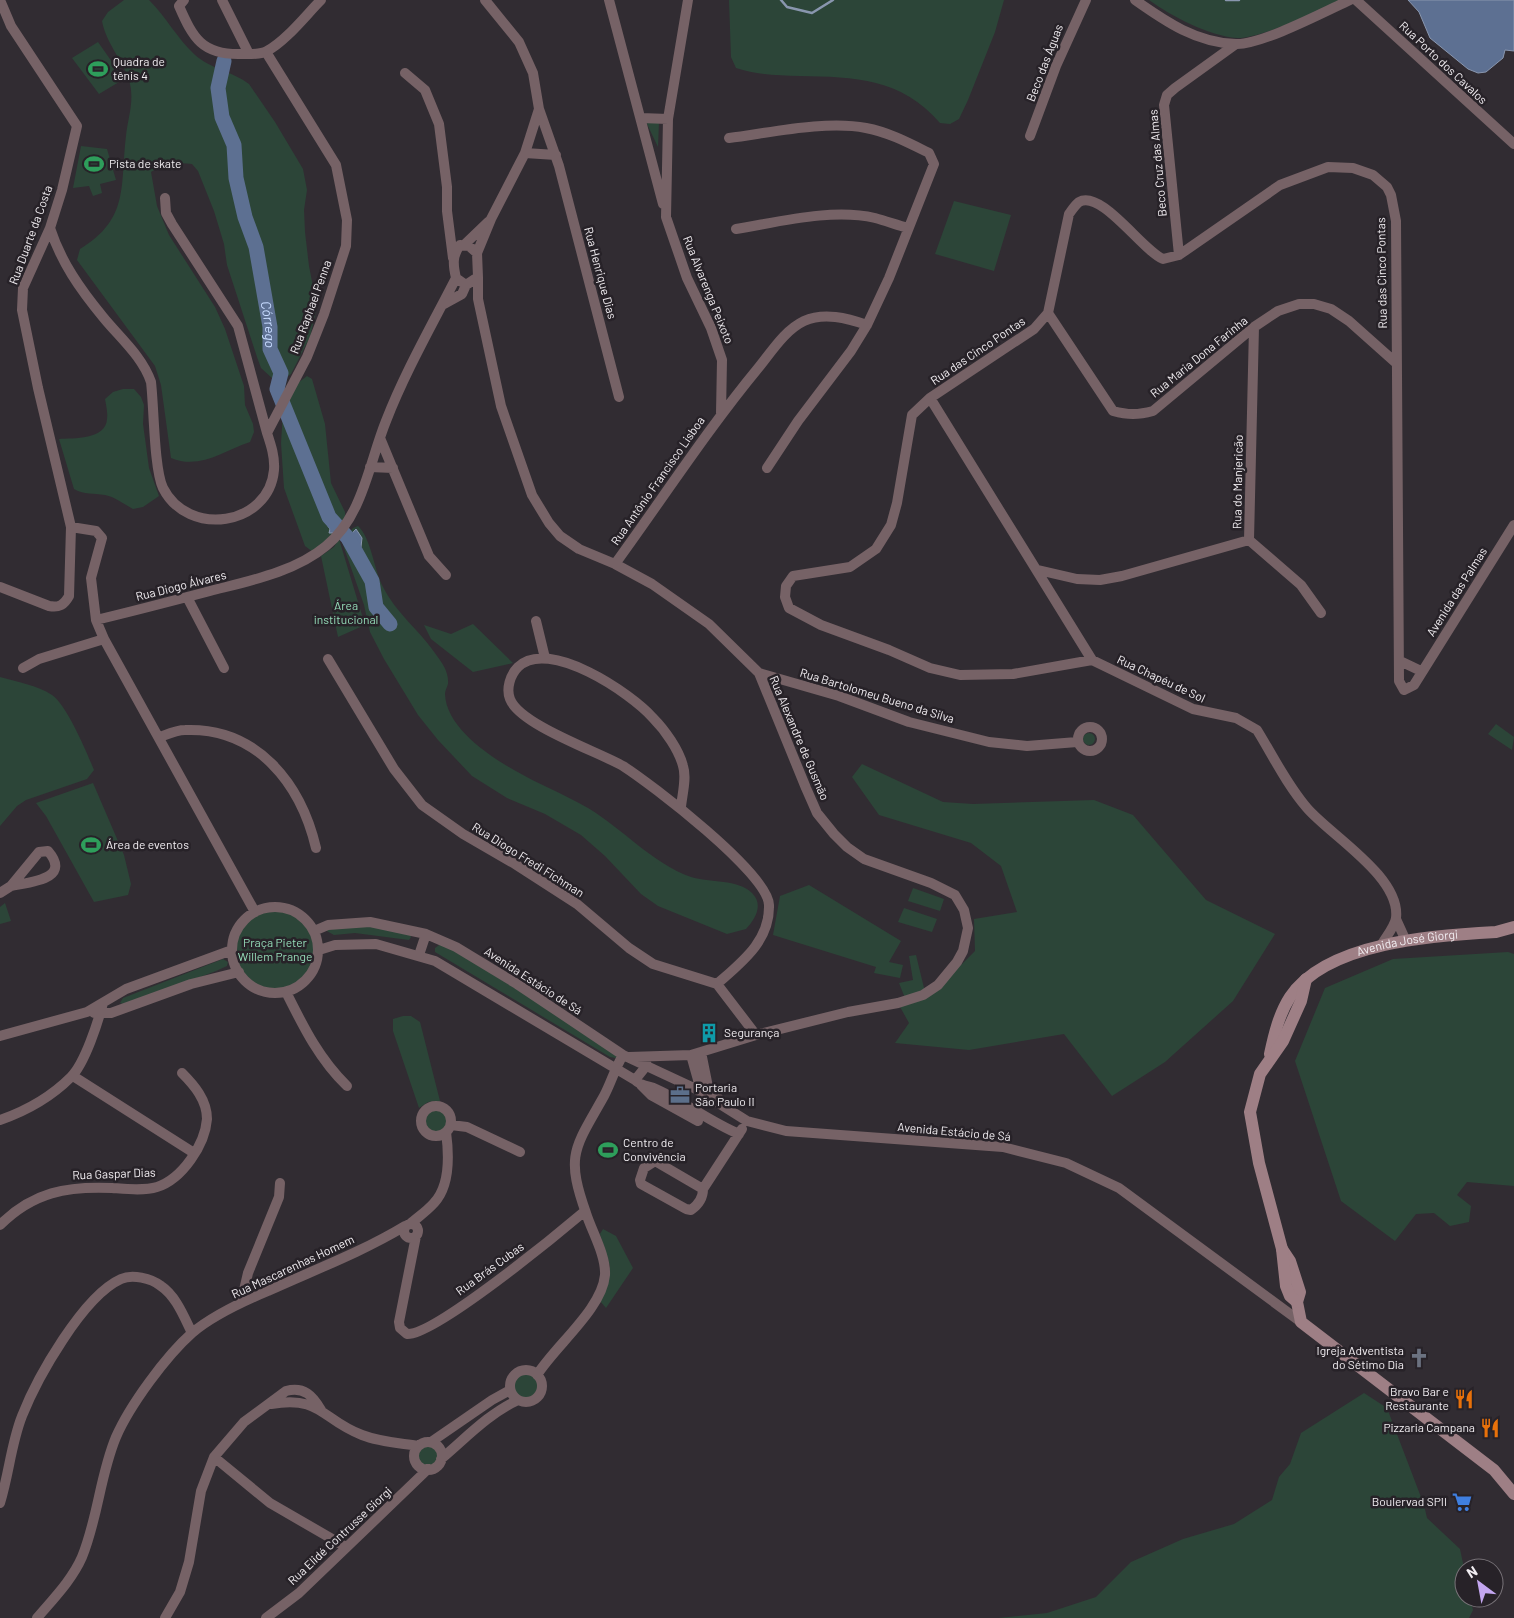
<svg xmlns="http://www.w3.org/2000/svg" width="1514" height="1618" font-family="Barlow,sans-serif">
<style>
.green{fill:#2c4538;fill-rule:evenodd}
.water{fill:#5d7092;stroke:#8996ae}
.lines{fill:none;stroke-linecap:round;stroke-linejoin:round}
.stream{stroke:#8996ae;stroke-width:2.5}
.river{stroke:#5d7092;stroke-width:15}
.street{stroke:#766266;stroke-width:10}
.secondary{stroke:#9e7f85;stroke-width:12}
.labels{text-anchor:middle;stroke-width:5;stroke-linejoin:round;paint-order:stroke}
.poi-label{font-size:12px;fill:#f1edf1;stroke:#272228;text-anchor:start}
.street-label{font-size:12px;fill:#f1edf1;stroke:#272228}
.park-label{font-size:12px;fill:#95ddb9;stroke:#272228}
.water-label{font-size:14px;font-style:italic;fill:#c7dbff;stroke:#272228}
</style>
<rect width="100%" height="100%" fill="#312c32"/>
<path class="green" d="M124,0H149C166,17 177,38 194,54C210,69 232,71 249,84L275,122L303,169L307,190L304,210L305,232L309,266L317,307L310,337L291,374L283,380L273,379L261,368L257,357L227,265L224,244L214,211L198,171L192,164C177,162 164,164 151,172L157,206L169,235L215,307L225,329L244,386L245,405L253,424L254,432L250,442C223,451 200,470 171,458L161,385L155,366L77,260L80,249C130,219 120,185 126,136C128,116 135,101 129,80C122,59 106,43 102,21L108,12Z
M729,0H1004L995,32L968,100L959,119L950,124L940,123C901,78 855,77 800,76C778,75 757,75 736,68L731,57Z
M1149,0H1341C1321,11 1258,39 1237,38C1209,36 1171,16 1149,0Z
M98,42L124,79L99,94L72,58Z
M648,121L659,122L658,147L647,124Z
M81,146L107,149L116,180L100,184L102,193L93,196L89,186L73,188Z
M954,201L1011,215L994,271L935,254Z
M307,376L312,379L325,424L331,483L345,512V519L329,540L313,552L305,546L284,488L281,443L283,412L298,383ZM327,509L330,514L339,519L333,533L325,522L323,510Z
M123,389H134L141,397L144,405L143,424L149,468L159,496L143,507L133,509C124,504 115,497 105,495C93,493 85,495 74,489L59,439C73,438 106,440 107,419C108,413 106,405 105,399L113,392Z
M358,526C371,538 374,569 382,585C396,614 420,630 437,656C443,664 449,673 448,684C447,687 445,691 445,694C446,727 489,756 514,770C538,784 564,794 588,808C623,829 652,863 691,877C710,883 738,879 752,893C764,905 755,919 746,929L727,934L658,906L641,894L605,856L581,835L545,814L507,798L472,776L438,740L418,715L384,659L370,632L364,605L342,542L353,528Z
M339,539L365,625L338,637L321,556L334,547Z
M473,624L513,663L473,672L431,639L424,625L451,634Z
M0,677C17,682 37,685 52,695C67,705 87,753 94,770L87,779L26,800L17,806L0,826Z
M1496,724L1514,737L1512,750L1488,734Z
M1083 739a6 6 0 1 1 12 0a6 6 0 1 1-12 0Z
M862,764L943,802L973,804L1094,800L1133,815L1206,900L1275,934L1233,1001L1165,1062L1112,1096L1064,1034L969,1050L895,1043L909,1023L899,1005L961,965L975,951L974,919L1017,912L1001,866L971,843L879,815L852,777Z
M93,783L124,855L131,884L128,895L94,902L46,816L36,803Z
M809,885L901,941L889,962L903,965L900,978L874,973L876,967L773,935L780,896Z
M913,888L944,899L940,911L908,901Z
M5,903L11,921L0,924V907Z
M279,907L298,913L314,931L316,929C331,1036 196,987 240,926C250,913 262,907 279,907Z
M904,908L937,919L932,932L898,922Z
M362,925L410,934L411,937L409,940L355,933L334,935L325,930Z
M442,943L619,1052L616,1058L610,1057L435,952V948Z
M1508,952L1514,954V1186L1467,1182L1457,1195L1471,1206L1469,1222L1450,1226L1434,1213L1416,1214L1395,1241L1341,1201L1295,1061L1325,988L1393,959Z
M916,955L925,992L905,998L899,983L913,980L909,956Z
M223,959L228,962L227,966L216,971L126,1005L120,1003L123,998Z
M403,1016H411L420,1022L440,1101L428,1102L419,1108L393,1031V1019Z
M424 1122a12 12 0 1 1 24 0a12 12 0 1 1-24 0Z
M603,1229L616,1236L633,1268L606,1308L600,1301L610,1266L600,1234Z
M510 1386a16 16 0 1 1 32 0a16 16 0 1 1-32 0Z
M1364,1393L1387,1408L1424,1505L1427,1518L1460,1549L1464,1568V1598H1470L1473,1610L1469,1618H998L1047,1613L1096,1597L1131,1562L1183,1539L1234,1524L1272,1500L1279,1477L1290,1464L1301,1433Z
M414 1456a14 14 0 1 1 28 0a14 14 0 1 1-28 0Z"/>
<path class="water" d="M1408,0H1514V51L1505,50L1503,58L1486,72L1478,73L1468,69L1430,38L1419,12Z
M326,509L341,523L333,533H329L330,529L325,522L323,510Z
M356,529L362,538L361,547L347,549L344,542Z"/>
<g class="lines">
<path class="stream" d="M781,0L787,7L812,13L833,0
M1226,0H1239"/>
<path class="river" id="s1" d="M224,61L218,88L222,117L234,145L236,178L245,217L256,247L270,327V349L281,373L277,389L329,517L348,538L372,581L376,607L390,624"/>
<path class="street" d="M0,0L11,26L77,126L62,190L50,228L23,288L22,310L38,388L71,527L96,531L102,538L91,578L96,620
M184,0L179,6C193,38 202,55 241,54C248,54 261,55 267,51C286,41 306,15 321,0
M222,0L249,54
M609,0L663,204
M688,0L668,119L666,217L687,278L711,328L722,360L721,413
M1135,0C1166,22 1197,43 1236,44C1261,45 1324,12 1350,0
M1356,0L1514,144
M405,73L425,90L439,124L447,187V211L453,258
M539,109L559,166L619,397
M641,118L668,119
M1030,136L1056,66L1086,0
M729,138C769,133 826,120 866,128C888,132 909,143 929,153L934,164L889,278L867,325L851,351L798,421L767,468
M525,153L556,155
M165,198L166,213L172,224L238,326L267,433
M50,228C61,262 80,289 103,317C120,338 142,356 151,382C154,407 154,469 163,488C188,538 269,526 274,470C275,457 271,445 267,433L307,357L324,314L346,246L347,220L336,165L266,52
M736,229C779,222 832,208 875,218C886,221 897,225 908,228
M460,245L469,246L477,253L478,277L466,285L456,278C453,265 452,256 460,245Z
M464,245L488,222
M477,253L491,219L525,153L539,109L533,73L519,42L485,0
M1179,255L1164,105L1167,95L1175,88L1236,44
M478,277V299L501,406L532,495L549,523L560,536L579,549L615,564L652,584L709,624L759,673L806,788L817,813L834,834L847,847L864,859L931,883L955,895L964,910L968,928L963,951L957,962L938,985L923,995L898,1003L848,1012L756,1035L691,1055L629,1057
M442,305L462,294L466,285
M1048,313L1113,411C1128,415 1138,415 1153,411L1254,327L1278,311L1299,304H1314L1331,309L1349,321L1395,362
M930,398L1092,660L1193,709L1236,718L1257,730C1273,756 1287,785 1307,808C1330,835 1401,877 1396,918C1395,926 1386,937 1382,944
M380,438L429,556L446,575
M370,467L393,468
M1249,540L1301,585L1321,613
M615,564C663,498 707,430 759,367C772,351 785,330 804,321C824,312 847,318 867,325
M1038,570L1077,579L1100,580L1122,576L1249,540L1254,327
M0,587L49,606C59,608 64,605 69,596L71,527
M187,597L224,668
M536,621L545,658
M328,659L394,769L422,805L463,834L515,864L577,904L629,948L653,964L717,984L756,1035
M1092,660L1013,674L960,675L930,668L889,650L821,625L789,608L785,597L786,586L793,576L850,567L876,549L891,525L897,503L912,415L930,398L1034,329L1048,313L1069,214C1072,210 1075,205 1079,202C1101,189 1142,250 1163,259L1179,255L1280,185L1328,167L1353,168L1373,175L1387,187L1391,195L1396,221L1399,681L1404,690L1414,685L1514,525
M1400,661L1421,671
M23,668L39,659L104,639
M759,673L839,696L909,722L989,742L1027,746L1077,742
M1078 739a12 12 0 1 1 24 0a12 12 0 1 1-24 0Z
M160,737C168,734 177,730 185,730C257,727 301,784 316,848
M681,807C682,795 687,778 683,766C679,750 665,730 653,718C631,693 548,637 518,667C510,675 506,689 510,699C520,725 599,752 623,766C651,784 768,873 769,905C770,941 742,962 717,984
M0,893L11,886L39,852L48,851C72,879 31,882 11,886
M232 950a43 43 0 1 1 86 0a43 43 0 1 1-86 0Z
M255,912L104,639L96,620C134,611 172,601 210,591C249,581 295,572 326,546C363,516 369,463 386,421C405,372 432,325 456,278
M1396,919L1406,941
M314,931L328,925L370,922L426,934L456,947L517,984L623,1055L696,1089L747,1121L786,1131L1003,1147L1066,1163L1119,1188L1301,1322
M319,950L335,945L376,944L435,961L635,1080
M419,955L426,934
M286,992C303,1026 319,1059 347,1086
M94,1013H111L191,984L239,972
M0,1036L87,1012L126,989L232,950
M701,1052L709,1092L718,1098
M691,1055L700,1087L709,1091
M647,1065L635,1080C641,1086 649,1086 656,1089C685,1102 710,1122 739,1134
M73,1076L194,1153
M641,1085L651,1095L698,1121
M421 1121a15 15 0 1 1 30 0a15 15 0 1 1-30 0Z
M0,1120C26,1111 51,1097 71,1077C85,1063 98,1022 103,1003
M451,1125L467,1127L520,1152
M655,1161L703,1189C703,1198 698,1205 691,1210L686,1209L641,1184L640,1180L644,1168Z
M703,1189L742,1129
M404 1231a7 7 0 1 1 14 0a7 7 0 1 1-14 0Z
M410,1224C418,1217 427,1211 434,1203C450,1186 449,1154 446,1132
M0,1225C33,1192 67,1186 112,1188C126,1189 144,1191 157,1187C182,1179 205,1145 207,1119C207,1100 194,1085 182,1073
M416,1236L399,1322L400,1328L407,1334C434,1336 559,1233 585,1211
M241,1303L248,1273L279,1197L280,1183
M510 1386a16 16 0 1 1 32 0a16 16 0 1 1-32 0Z
M537,1375C556,1345 602,1309 605,1275C606,1255 592,1232 586,1213C565,1154 575,1148 604,1096C611,1083 615,1068 623,1055
M271,1404C321,1395 322,1420 362,1435C380,1442 399,1443 418,1446
M431,1442L492,1400L510,1390
M414 1456a14 14 0 1 1 28 0a14 14 0 1 1-28 0Z
M214,1457L270,1503L346,1547
M441,1459C466,1438 488,1414 518,1400
M0,1503C9,1474 11,1444 22,1416C37,1378 83,1296 121,1279C132,1274 151,1278 161,1286C176,1296 184,1317 192,1333
M37,1618C53,1599 72,1580 82,1557C98,1518 100,1475 116,1437C130,1405 166,1356 192,1333C212,1316 244,1301 268,1291C314,1270 362,1252 405,1226
M165,1618L180,1592L189,1562L201,1491L214,1457L244,1422L286,1391C304,1386 313,1396 321,1410
M266,1618L299,1593L428,1469"/>
<g class="secondary">
<path id="s2" d="M1270,1054C1274,1035 1279,1014 1290,997C1326,942 1437,935 1496,932L1514,927"/>
<path d="M1282,1249L1290,1261L1300,1292L1297,1302L1301,1322L1494,1470L1514,1494"/>
<path d="M1297,1302L1290,1296L1286,1286L1282,1249L1259,1163L1250,1112L1260,1074L1283,1041L1301,1001L1306,979"/>
</g>
</g>
<defs>
<symbol id="stadium-bare" viewBox="-9 -9 18 18"><path d="M0-5a6.5 5 0 1 0 0 10a6.5 5 0 1 0 0-10ZM-3.5-1.8h7v3.6h-7Z" fill="#2e9e5b" stroke="#272228" stroke-width="2.5" paint-order="stroke"/></symbol>
<symbol id="building-bare" viewBox="-9 -9 18 18"><path d="M-4-6H4V6H1V3H-1V6H-4ZM-2.5-4.3h1.7v1.8h-1.7ZM.8-4.3h1.7v1.8H.8ZM-2.5-1h1.7V.8h-1.7ZM.8-1h1.7V.8H.8Z" fill="#0f9aa8" stroke="#272228" stroke-width="2.5" paint-order="stroke"/></symbol>
<symbol id="office-bare" viewBox="-9 -9 18 18"><path d="M-6-3h4V-5.5h4V-3h4V5H-6ZM-1-4.5V-3h2v-1.5ZM-6 0V1H6V0Z" fill="#5c6f8a" stroke="#272228" stroke-width="2.5" paint-order="stroke"/></symbol>
<symbol id="church-bare" viewBox="-9 -9 18 18"><path d="M-1.2-6h2.4v3.5h3.3v2.4h-3.3V6h-2.4V-.1h-3.3v-2.4h3.3Z" fill="#6b7280" stroke="#272228" stroke-width="2.5" paint-order="stroke"/></symbol>
<symbol id="restaurant-bare" viewBox="-9 -9 18 18"><path d="M-5-6h1v4h1v-4h1v4h1v-4h1v5L-1.5 .5V6h-2V.5L-5-1ZM5-6V6H3V1.5H1.5Q1.5-4 5-6Z" fill="#e8710a" stroke="#272228" stroke-width="2.5" paint-order="stroke"/></symbol>
<symbol id="supermarket-bare" viewBox="-9 -9 18 18"><path d="M-6-5.5h2.5l.6 2H6L4.5 2H-2.5L-4.4-4H-6ZM-1.5 3.2a1.3 1.3 0 1 0 .1 0ZM3 3.2a1.3 1.3 0 1 0 .1 0Z" fill="#3f7fe0" stroke="#272228" stroke-width="2.5" paint-order="stroke"/></symbol>
</defs>
<g fill-rule="evenodd">
<use href="#stadium-bare" x="84" y="55" width="28" height="28"/>
<use href="#stadium-bare" x="80" y="150" width="28" height="28"/>
<use href="#stadium-bare" x="77" y="831" width="28" height="28"/>
<use href="#building-bare" x="695" y="1019" width="28" height="28"/>
<use href="#office-bare" x="666" y="1081" width="28" height="28"/>
<use href="#stadium-bare" x="594" y="1136" width="28" height="28"/>
<use href="#church-bare" x="1405" y="1344" width="28" height="28"/>
<use href="#restaurant-bare" x="1450" y="1385" width="28" height="28"/>
<use href="#restaurant-bare" x="1476" y="1414" width="28" height="28"/>
<use href="#supermarket-bare" x="1448" y="1488" width="28" height="28"/>
</g>
<g class="labels">
<g class="poi-label">
<text x="113" y="66">Quadra de<tspan x="113" dy="14">tênis 4</tspan></text>
<text x="109" y="168">Pista de skate</text>
<text x="106" y="849">Área de eventos</text>
<text x="724" y="1037">Segurança</text>
<text x="695" y="1092">Portaria<tspan x="695" dy="14">São Paulo II</tspan></text>
<text x="623" y="1147">Centro de<tspan x="623" dy="14">Convivência</tspan></text>
<text x="1404" y="1355" text-anchor="end">Igreja Adventista<tspan x="1404" dy="14">do Sétimo Dia</tspan></text>
<text x="1449" y="1396" text-anchor="end">Bravo Bar e<tspan x="1449" dy="14">Restaurante</tspan></text>
<text x="1475" y="1432" text-anchor="end">Pizzaria Campana</text>
<text x="1447" y="1506" text-anchor="end">Boulervad SPII</text>
</g>
<g class="street-label">
<text transform="translate(1045 63) rotate(-69)" y="4">Beco das Águas</text>
<text transform="translate(1443 63) rotate(43)" y="4">Rua Porto dos Cavalos</text>
<text transform="translate(1158 163) rotate(-95)" y="4">Beco Cruz das Almas</text>
<text transform="translate(31 235) rotate(-70)" y="4">Rua Duarte da Costa</text>
<text transform="translate(600 273) rotate(75)" y="4">Rua Henrique Dias</text>
<text transform="translate(1382 273) rotate(-91)" y="4">Rua das Cinco Pontas</text>
<text transform="translate(708 290) rotate(68)" y="4">Rua Alvarenga Peixoto</text>
<text transform="translate(311 307) rotate(-70)" y="4">Rua Raphael Penna</text>
<text transform="translate(978 351) rotate(-34)" y="4">Rua das Cinco Pontas</text>
<text transform="translate(1199 357) rotate(-39)" y="4">Rua Maria Dona Farinha</text>
<text transform="translate(658 481) rotate(-55)" y="4">Rua Antônio Francisco Lisboa</text>
<text transform="translate(1238 482) rotate(-89)" y="4">Rua do Manjericão</text>
<text transform="translate(181 586) rotate(-14)" y="4">Rua Diogo Álvares</text>
<text transform="translate(1457 592) rotate(-58)" y="4">Avenida das Palmas</text>
<text transform="translate(1161 679) rotate(25)" y="4">Rua Chapéu de Sol</text>
<text transform="translate(877 696) rotate(17)" y="4">Rua Bartolomeu Bueno da Silva</text>
<text transform="translate(799 738) rotate(67)" y="4">Rua Alexandre de Gusmão</text>
<text transform="translate(528 860) rotate(32)" y="4">Rua Diogo Fredi Fichman</text>
<text dy="4" stroke="none"><textPath href="#s2" startOffset="194">Avenida José Giorgi</textPath></text>
<text transform="translate(533 981) rotate(33)" y="4">Avenida Estácio de Sá</text>
<text transform="translate(954 1132) rotate(5)" y="4">Avenida Estácio de Sá</text>
<text transform="translate(114 1174) rotate(-2)" y="4">Rua Gaspar Dias</text>
<text transform="translate(293 1267) rotate(-25)" y="4">Rua Mascarenhas Homem</text>
<text transform="translate(490 1269) rotate(-36)" y="4">Rua Brás Cubas</text>
<text transform="translate(340 1536) rotate(-43)" y="4">Rua Elidé Contrusse Giorgi</text>
</g>
<g class="park-label">
<text x="346" y="610">Área<tspan x="346" dy="14">institucional</tspan></text>
<text x="275" y="947">Praça Pieter<tspan x="275" dy="14">Willem Prange</tspan></text>
</g>
<g class="water-label">
<text dy="5" stroke="none"><textPath href="#s1" startOffset="271">Córrego</textPath></text>
</g>
</g>
<g transform="translate(1479 1583) rotate(328)"><circle r="24" fill="#272228" stroke="#787378"/>
<path d="M0-4L9 19L0 12L-9 19Z" fill="#c4a7f1"/>
<text y="-8" font-size="14" font-weight="bold" text-anchor="middle" fill="#f1edf1">N</text>
</g>
</svg>
